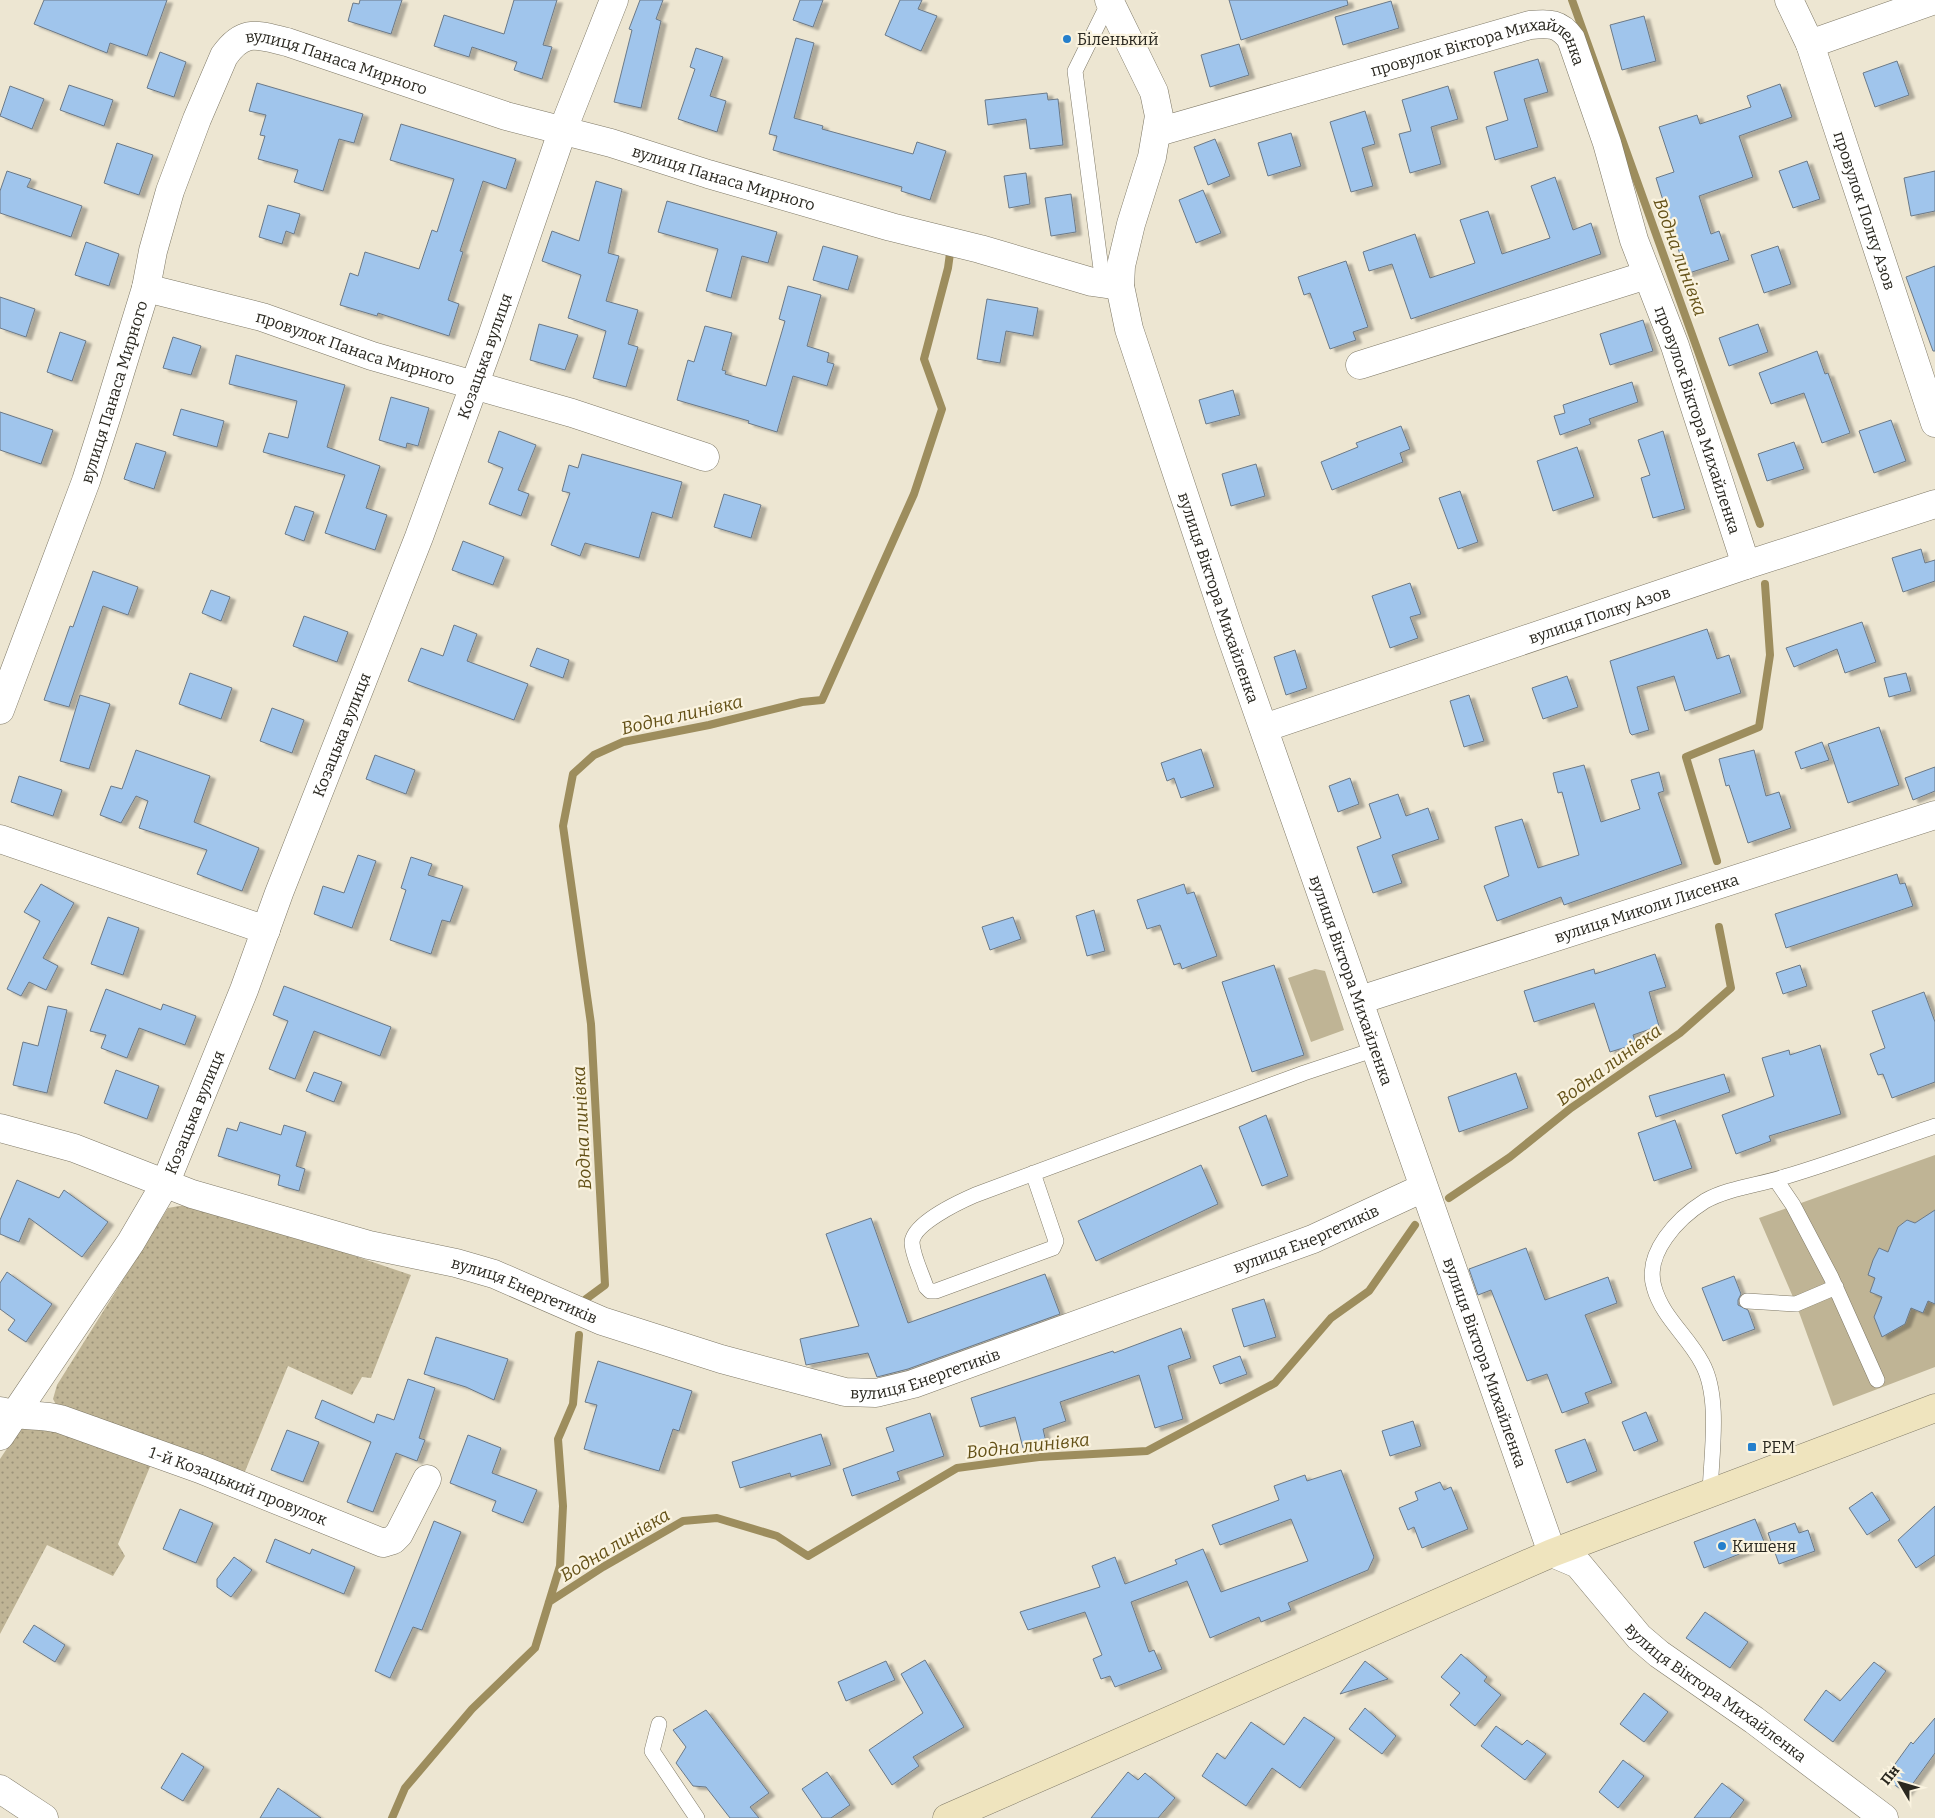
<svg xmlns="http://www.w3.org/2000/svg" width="1935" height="1818" font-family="Bitter,serif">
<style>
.grass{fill:#bfb495}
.garden{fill:url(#garden-dots)}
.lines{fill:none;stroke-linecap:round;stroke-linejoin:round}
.stream{stroke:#9d8d5d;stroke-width:8}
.building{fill:#a0c5ec;stroke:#6b7987;filter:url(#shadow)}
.lane-casing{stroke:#7e7866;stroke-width:16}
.street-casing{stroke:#7e7866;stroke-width:29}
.secondary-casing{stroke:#7e7866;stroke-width:29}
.lane{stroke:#fff;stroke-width:15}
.street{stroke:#fff;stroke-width:28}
.secondary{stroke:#efe4be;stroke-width:28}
.poi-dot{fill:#257fcc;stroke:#faf3df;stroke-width:2}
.labels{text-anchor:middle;stroke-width:4.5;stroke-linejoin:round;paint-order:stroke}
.poi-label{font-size:16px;fill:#2a2820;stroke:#faf3df;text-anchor:start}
.street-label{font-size:16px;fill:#2a2820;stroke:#faf3df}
.water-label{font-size:18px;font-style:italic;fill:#645117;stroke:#faf3df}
</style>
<defs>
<pattern id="garden-dots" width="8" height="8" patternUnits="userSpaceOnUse" patternTransform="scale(1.25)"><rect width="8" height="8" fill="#bfb495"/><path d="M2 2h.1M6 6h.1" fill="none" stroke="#9b9279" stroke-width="1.8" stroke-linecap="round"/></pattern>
<filter id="shadow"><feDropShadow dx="5.5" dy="3" stdDeviation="1" flood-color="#0004"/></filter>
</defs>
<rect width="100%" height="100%" fill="#ede6d2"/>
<path class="grass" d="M1315,969L1325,971L1344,1030L1311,1042L1288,978Z
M1935,1155V1367L1833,1406L1796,1304L1759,1218Z"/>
<path class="garden" d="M185,1205L233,1215L411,1275L371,1378L362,1377L352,1395L288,1366L244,1474L159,1445L118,1544L125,1556L113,1576L47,1545L0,1634V1459L22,1426L59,1410L53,1399L57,1385L168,1208Z"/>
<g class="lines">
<path class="stream" d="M1572,0L1760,524
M1717,861L1686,757L1759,727L1770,655L1765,584
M1449,1198L1510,1157L1571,1108L1680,1033L1731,988L1719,927
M583,1308L586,1299L605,1285L591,1024L563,826L573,774L594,755L623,742L709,725L802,702L822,700L914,494L942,409L924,359L948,268L951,246
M549,1602L603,1567L683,1521L717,1518L777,1536L808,1556L957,1468L1039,1457L1147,1451L1275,1383L1331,1318L1369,1291L1415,1225
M392,1818L405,1788L472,1709L535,1648L560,1566L563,1506L558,1439L573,1404L579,1335"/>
</g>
<path class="building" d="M44,0H167L147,56L110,43L107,53L34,24Z
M360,0H402L391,34L348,21L353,3L359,4Z
M514,0H557L543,45L552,47L542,79L514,70L517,62L472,47L469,57L434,46L444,15L504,34Z
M640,0H663L656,19L661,21L641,108L614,102L632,30L629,29Z
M800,0H823L813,27L793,20Z
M900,0H922L918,9L937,16L921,51L885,35Z
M1229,0H1347L1348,5L1241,40Z
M1391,1L1399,28L1343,45L1335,17Z
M1644,16L1656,61L1622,70L1610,25Z
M796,38L814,43L794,118L823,126L822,129L913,154L917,142L946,151L930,200L901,191L902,187L773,150L777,136L769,134Z
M1239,44L1249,75L1210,87L1201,55Z
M696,48L723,57L710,96L726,101L717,132L678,119L695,69L690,67Z
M160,52L186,62L174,97L147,88Z
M1538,59L1548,92L1524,99L1538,147L1495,160L1486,127L1508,120L1494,72Z
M1897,61L1909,95L1875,107L1863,73Z
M257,83L363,114L354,143L339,139L323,191L294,182L298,170L258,159L265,136L260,135L266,115L249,111Z
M1780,84L1792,117L1739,136L1753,177L1699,196L1711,234L1719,231L1729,260L1686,274L1656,178L1674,172L1659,127L1697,115L1700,124L1751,107L1747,96Z
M69,85L113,100L104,126L60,110Z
M10,86L44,99L32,129L0,116Z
M1448,86L1458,119L1431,127L1441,164L1410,173L1399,134L1411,131L1402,100Z
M1047,93L1048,100L1058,99L1063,145L1030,149L1026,119L988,125L985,100Z
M1365,111L1375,144L1362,148L1373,186L1351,192L1330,122Z
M401,124L516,159L506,189L483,181L460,251L463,252L448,300L459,304L449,336L378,313L377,316L340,305L350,273L358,276L365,252L419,269L432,230L437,232L454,179L390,160Z
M1291,133L1301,166L1268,176L1258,143Z
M1215,139L1230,176L1208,185L1194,147Z
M117,143L153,155L139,195L104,183Z
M1807,161L1820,199L1793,208L1779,171Z
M7,171L31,179L27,187L82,206L71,237L0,213V191Z
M1935,171V211L1911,216L1904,178Z
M1026,173L1030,204L1009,208L1004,176Z
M1555,177L1573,230L1591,223L1601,254L1411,319L1392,264L1369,271L1363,252L1415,234L1430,278L1475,263L1460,220L1488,211L1502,254L1550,238L1531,186Z
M596,181L622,189L608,253L619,256L606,301L638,310L628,344L638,347L626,387L593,378L606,331L568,318L581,275L542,261L552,231L579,241Z
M1203,190L1221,233L1196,243L1179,200Z
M1071,194L1076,232L1051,236L1045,198Z
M667,201L777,232L768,263L742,256L731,298L706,291L718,249L658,232Z
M268,205L300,214L294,234L286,231L282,244L259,237Z
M86,242L119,254L109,286L75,275Z
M823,246L858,256L848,290L813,280Z
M1778,246L1791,284L1764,293L1751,255Z
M1346,261L1368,327L1353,332L1356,340L1330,349L1310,293L1304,295L1298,277Z
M1935,266V351H1933L1906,277Z
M788,286L821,295L807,346L829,353L827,362L834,364L827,386L793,376L777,432L748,423L749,421L677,400L688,360L694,362L705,326L732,333L722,370L726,371L725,374L766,386L785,321L779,319Z
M0,297L35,309L26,337L0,328Z
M987,299L1038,308L1033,336L1006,331L1000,363L977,359Z
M1643,320L1653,351L1610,365L1600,334Z
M539,324L578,335L565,370L530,360Z
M1758,324L1768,352L1729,366L1719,338Z
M60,332L86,341L72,381L47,372Z
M173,337L201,346L191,375L163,368Z
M1817,351L1825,374L1828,373L1850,433L1822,443L1804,393L1771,404L1759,373Z
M236,355L345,385L327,447L380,466L366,508L387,515L375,550L325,533L345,475L263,452L269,433L288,438L297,401L229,384Z
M1632,382L1638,402L1589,419L1591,424L1560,435L1554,416L1565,413L1563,405Z
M1233,390L1240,415L1206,424L1199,400Z
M391,397L429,408L418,446L407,443L406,448L379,440Z
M181,409L224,421L217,447L173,435Z
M0,412L53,430L41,464L0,450Z
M1891,420L1906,461L1874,473L1859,431Z
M1401,426L1410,449L1400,453L1403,462L1332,490L1321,462L1358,447L1356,443Z
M499,431L536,445L518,490L529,494L521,516L489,504L503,468L488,462Z
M1663,431L1685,509L1653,518L1641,478L1650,475L1638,440Z
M1794,442L1804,469L1767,481L1758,454Z
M136,443L166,452L154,489L124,479Z
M1577,447L1594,497L1553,511L1537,461Z
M582,454L682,482L672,518L652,512L639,558L585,543L580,556L551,545L570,493L562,491L569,465L578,468Z
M1256,464L1265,496L1231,506L1222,474Z
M1460,491L1478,542L1458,549L1439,498Z
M724,494L761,505L751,538L714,527Z
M295,506L314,512L304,541L285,534Z
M463,541L504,557L493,585L452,570Z
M1921,549L1925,563L1935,560V581L1903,592L1892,558Z
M93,571L138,587L128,615L103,606L69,707L44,700L70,626L73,627Z
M1410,583L1421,614L1410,617L1418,638L1390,648L1372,596Z
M211,590L230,597L221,621L202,613Z
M304,616L348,632L337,662L293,646Z
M1862,622L1876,662L1845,673L1837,649L1794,667L1786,648Z
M454,625L477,634L467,661L528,684L514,720L408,681L421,648L443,656Z
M1707,629L1717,659L1729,655L1741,693L1685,711L1674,676L1637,687L1649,730L1632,735L1630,733L1610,661Z
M537,648L569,660L563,678L530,666Z
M1295,650L1307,688L1286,695L1274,657Z
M190,673L232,688L221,719L179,704Z
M1906,673L1911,691L1889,697L1884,678Z
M1567,676L1578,707L1543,719L1532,688Z
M80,695L110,704L89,769L60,761Z
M1469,695L1484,741L1464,747L1450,701Z
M272,708L304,720L292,753L260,741Z
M1879,727L1899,785L1848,803L1828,744Z
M1822,742L1829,760L1801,769L1795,752Z
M1201,749L1214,787L1181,798L1174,778L1167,781L1161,763Z
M136,750L210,776L194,822L259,848L242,891L197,874L207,850L139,828L148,801L136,796L121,823L100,815L111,786L122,789Z
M1754,750L1766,796L1779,792L1791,828L1748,843L1729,785L1726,786L1719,759Z
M375,755L415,770L406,794L366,779Z
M1584,765L1601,822L1640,809L1631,780L1659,772L1664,791L1658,793L1682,864L1564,905L1561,897L1497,921L1484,886L1509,876L1495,827L1522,819L1538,868L1579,855L1562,792L1558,793L1553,773Z
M1935,767V791L1913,800L1905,778Z
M19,776L62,790L53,816L11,802Z
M1350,778L1359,804L1338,812L1329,786Z
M1398,794L1406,816L1428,808L1439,839L1392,855L1402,883L1373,893L1357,847L1381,838L1369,804Z
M358,855L376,861L352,928L314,914L323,886L344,893Z
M411,857L432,864L428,875L463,886L450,922L442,920L431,954L390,940L406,890L401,888Z
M1897,874L1900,884L1905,883L1913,906L1786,948L1775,914Z
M41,884L74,903L43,958L58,966L46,990L29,982L21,996L7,989L40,921L24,912Z
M1184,884L1187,894L1194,892L1217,956L1182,969L1180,963L1174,965L1160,925L1147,929L1137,900Z
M1094,910L1105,951L1087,956L1076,916Z
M108,917L139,928L123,975L91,964Z
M1013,917L1021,939L990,950L982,927Z
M1655,954L1666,987L1649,992L1659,1026L1633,1035L1636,1044L1610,1052L1594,1003L1534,1022L1524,991L1594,969L1595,974Z
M1274,965L1304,1055L1252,1072L1222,982Z
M1800,965L1807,986L1783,994L1776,973Z
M284,986L391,1027L380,1056L314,1031L295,1079L269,1069L288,1021L273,1015Z
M106,989L161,1010L163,1004L196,1016L185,1045L139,1028L127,1058L101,1048L106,1035L90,1031Z
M1924,992L1935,1022V1082L1892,1098L1883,1074L1878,1075L1870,1054L1885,1048L1872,1011Z
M48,1006L67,1010L47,1093L13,1085L23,1042L38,1046Z
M1820,1045L1841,1114L1769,1136L1771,1141L1736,1154L1722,1115L1774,1096L1762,1058L1789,1050L1790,1055Z
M116,1070L159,1086L147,1119L104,1103Z
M314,1072L342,1082L334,1102L306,1091Z
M1516,1073L1528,1108L1459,1132L1448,1097Z
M1724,1074L1730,1092L1656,1117L1649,1096Z
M1266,1115L1288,1176L1262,1186L1239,1127Z
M1675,1120L1692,1168L1654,1181L1638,1133Z
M240,1122L281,1135L284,1125L306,1132L296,1166L305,1169L299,1191L278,1185L280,1175L218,1156L227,1128L237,1131Z
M1201,1165L1218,1204L1096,1261L1078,1221Z
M17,1180L59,1198L64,1190L108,1222L82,1257L29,1218L19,1242L0,1234V1220Z
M1935,1210V1304L1928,1301L1923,1313L1911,1308L1905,1324L1882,1337L1874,1317L1882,1297L1870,1292L1875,1278L1868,1275L1873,1260L1879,1248L1888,1252L1898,1227L1907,1220L1915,1223Z
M871,1218L908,1323L1045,1274L1060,1314L908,1369L877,1377L868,1353L806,1365L800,1339L859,1326L826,1234Z
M1526,1248L1545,1300L1608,1277L1617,1303L1585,1315L1612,1383L1585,1393L1589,1403L1562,1413L1547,1374L1527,1381L1491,1290L1478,1295L1469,1269Z
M7,1272L52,1304L26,1342L8,1330L15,1320L0,1309V1283Z
M1734,1276L1741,1294L1738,1300V1305L1748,1310L1755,1329L1723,1341L1702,1288Z
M1264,1299L1276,1337L1244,1347L1232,1309Z
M1181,1328L1191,1358L1168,1366L1183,1419L1155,1428L1139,1375L1060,1402L1066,1421L1043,1429L1046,1442L1023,1448L1015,1417L980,1427L971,1398L1113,1351L1114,1353Z
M436,1337L508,1359L494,1400L466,1387L424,1374Z
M1240,1356L1247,1374L1220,1384L1213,1366Z
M598,1361L692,1391L679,1431L673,1429L659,1471L584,1449L597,1405L585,1402Z
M408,1379L435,1388L419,1438L425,1440L417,1461L396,1453L373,1512L347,1502L371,1442L315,1418L322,1400L374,1423L377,1414L394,1420Z
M1646,1412L1658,1441L1634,1451L1622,1422Z
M930,1413L944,1456L897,1472L900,1480L852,1496L843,1469L894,1451L886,1428Z
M1413,1421L1421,1446L1390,1456L1382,1431Z
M287,1430L319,1442L303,1482L271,1470Z
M821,1434L831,1465L791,1477L790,1473L740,1488L732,1462Z
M468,1435L501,1448L492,1473L537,1490L523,1523L492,1511L496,1501L450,1483Z
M1585,1439L1597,1471L1567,1483L1555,1450Z
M1341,1470L1374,1557L1368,1570L1288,1603L1291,1610L1261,1622L1259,1617L1210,1638L1187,1581L1131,1602L1149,1652L1154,1650L1162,1669L1115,1687L1110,1676L1101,1679L1093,1659L1102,1655L1085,1612L1028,1630L1020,1612L1100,1587L1092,1566L1115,1557L1125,1584L1177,1564L1175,1560L1203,1549L1221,1592L1308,1561L1291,1519L1220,1545L1212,1525L1279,1500L1274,1486L1305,1475L1307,1481Z
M1440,1482L1444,1490L1451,1487L1468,1529L1422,1548L1414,1527L1408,1530L1399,1508L1418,1500L1415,1492Z
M1872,1492L1890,1520L1867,1535L1849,1508Z
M1935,1506V1555L1916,1568L1898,1540Z
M180,1509L213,1523L196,1563L163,1549Z
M1755,1519L1765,1544L1704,1568L1694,1542Z
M434,1521L461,1532L422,1630L413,1627L390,1678L375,1671Z
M1795,1523L1799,1533L1808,1530L1815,1551L1779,1564L1768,1533Z
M275,1539L310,1554L312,1549L355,1567L344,1594L266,1562Z
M234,1557L252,1570L231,1597L217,1587V1579Z
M1705,1612L1748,1642L1730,1668L1686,1638Z
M34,1625L65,1645L55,1662L23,1642Z
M1461,1654L1487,1677L1484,1681L1501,1695L1475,1726L1450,1705L1460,1693L1441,1677Z
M925,1660L964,1727L913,1757L919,1766L892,1785L869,1750L923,1713L901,1674Z
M886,1661L895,1680L846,1701L838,1682Z
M1365,1661L1388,1679L1340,1694Z
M1874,1662L1886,1671L1833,1742L1804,1720L1826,1690L1840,1701Z
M1644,1693L1668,1712L1644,1742L1620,1724Z
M1365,1708L1396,1736L1382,1754L1349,1729Z
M706,1710L769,1793L750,1807L759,1818H730L706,1787L693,1786L676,1763L686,1747L673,1730Z
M1304,1717L1335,1738L1300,1788L1272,1768L1246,1806L1202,1776L1217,1753L1225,1759L1251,1722L1284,1745Z
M1935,1718V1753L1906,1793L1885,1778L1911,1742L1913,1744Z
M1496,1726L1522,1745L1527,1740L1546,1754L1525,1780L1481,1746Z
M182,1753L204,1767L183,1801L161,1788Z
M1623,1760L1644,1776L1618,1808L1599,1792Z
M827,1772L850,1805L831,1818H822L802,1789Z
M1128,1772L1138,1780L1145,1773L1175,1798L1158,1818H1091Z
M1722,1783L1744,1800L1730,1818H1694Z
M278,1788L321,1818H260Z"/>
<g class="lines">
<defs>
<path id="lane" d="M1103,284L1075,71L1109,2
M1033,1173L1056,1241L1053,1248L936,1291H930L926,1287C922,1274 913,1257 912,1243C912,1224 959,1202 975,1195L1304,1073L1376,1049
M1776,1180L1793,1205L1831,1277L1877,1380
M1747,1301L1796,1304L1836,1287
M1710,1494C1711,1456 1721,1397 1702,1363C1688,1336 1662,1317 1654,1287C1644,1253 1678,1218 1705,1201C1728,1188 1759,1185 1784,1177C1835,1162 1885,1143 1935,1126
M659,1724L652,1751L697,1818"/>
<g id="street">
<path id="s1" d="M1109,0L1154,92L1159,116L1152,157L1131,224L1121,266L1120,286L1129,329L1229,630L1552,1553L1578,1564L1639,1637L1659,1654L1754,1720L1884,1818"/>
<path id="s2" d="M1789,0L1810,44L1935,423"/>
<path d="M1810,44L1935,0"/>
<path id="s3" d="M1158,132L1530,25C1549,23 1560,23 1571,39L1607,143L1634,240L1675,346L1746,565"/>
<path id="s4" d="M146,288L262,317L372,356L572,413L705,457"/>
<path d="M1360,365L1647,275"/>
<path id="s5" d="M0,710L86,481L107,415L146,288L153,251L170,191L197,119L224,56C244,28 257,35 287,42L506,116L611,143L708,174L891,227L980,249L1092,282L1120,286"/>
<path id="s6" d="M1264,728L1746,565L1935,504"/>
<path d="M0,839L266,930"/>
<path id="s7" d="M1360,1000L1935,815"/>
<path id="s8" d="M0,1128L74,1148L192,1194L369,1245L456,1263L494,1274L602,1321L721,1359L845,1392L876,1393L913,1384L1313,1239L1423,1188"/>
<path id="s9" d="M0,1411C20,1417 40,1414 60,1419L200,1469L383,1543L393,1540L399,1534L427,1479"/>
<path id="s10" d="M0,1436L131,1242L165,1184L244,990L279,893L419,537L491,339L562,132L614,0"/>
<path d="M0,1789L44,1818"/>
</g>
<path id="secondary" d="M947,1818L1552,1553L1935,1408"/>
</defs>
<use href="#lane" class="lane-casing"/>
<use href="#street" class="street-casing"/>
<use href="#secondary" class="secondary-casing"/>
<use href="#lane" class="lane"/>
<use href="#street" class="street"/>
<use href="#secondary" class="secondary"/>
</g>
<g class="poi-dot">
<circle cx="1067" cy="39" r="5"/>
<rect x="1747" y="1442" width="10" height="10" rx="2.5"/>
<circle cx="1722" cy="1546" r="5"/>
</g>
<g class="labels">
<g class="poi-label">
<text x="1077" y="45">Біленький</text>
<text x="1762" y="1453">РЕМ</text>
<text x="1732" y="1552">Кишеня</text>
</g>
<g class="street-label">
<text dy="6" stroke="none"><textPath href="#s5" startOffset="816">вулиця Панаса Мирного</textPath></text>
<text dy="6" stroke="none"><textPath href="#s3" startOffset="341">провулок Віктора Михайленка</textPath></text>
<text dy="6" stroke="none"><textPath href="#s5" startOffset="1221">вулиця Панаса Мирного</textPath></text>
<text dy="6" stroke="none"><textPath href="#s2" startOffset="224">провулок Полку Азов</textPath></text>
<text dy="6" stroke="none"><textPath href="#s4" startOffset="218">провулок Панаса Мирного</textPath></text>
<text dy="6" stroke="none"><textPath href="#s10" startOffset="1189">Козацька вулиця</textPath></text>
<text dy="6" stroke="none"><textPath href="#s5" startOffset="338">вулиця Панаса Мирного</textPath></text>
<text dy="6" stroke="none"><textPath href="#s3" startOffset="835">провулок Віктора Михайленка</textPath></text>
<text dy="6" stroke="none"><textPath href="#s1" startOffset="629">вулиця Віктора Михайленка</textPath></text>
<text dy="6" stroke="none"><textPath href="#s6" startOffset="354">вулиця Полку Азов</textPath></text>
<text dy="6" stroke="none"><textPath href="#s10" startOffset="784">Козацька вулиця</textPath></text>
<text dy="6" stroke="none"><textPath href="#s7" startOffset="301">вулиця Миколи Лисенка</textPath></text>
<text dy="6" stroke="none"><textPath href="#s1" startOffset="1034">вулиця Віктора Михайленка</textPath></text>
<text dy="6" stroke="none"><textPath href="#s10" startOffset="379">Козацька вулиця</textPath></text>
<text dy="6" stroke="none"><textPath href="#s8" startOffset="1375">вулиця Енергетиків</textPath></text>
<text dy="6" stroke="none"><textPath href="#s8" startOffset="550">вулиця Енергетиків</textPath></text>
<text dy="6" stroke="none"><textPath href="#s1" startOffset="1439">вулиця Віктора Михайленка</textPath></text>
<text dy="6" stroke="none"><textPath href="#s8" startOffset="970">вулиця Енергетиків</textPath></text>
<text dy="6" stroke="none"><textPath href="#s9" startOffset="251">1-й Козацький провулок</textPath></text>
<text dy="6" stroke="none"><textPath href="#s1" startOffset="1859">вулиця Віктора Михайленка</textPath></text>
</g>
<g class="water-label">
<text transform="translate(1680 257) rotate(70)" y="6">Водна линівка</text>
<text transform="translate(682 715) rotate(-13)" y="6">Водна линівка</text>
<text transform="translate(1609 1065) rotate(-36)" y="6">Водна линівка</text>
<text transform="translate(582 1128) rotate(-93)" y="6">Водна линівка</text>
<text transform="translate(1028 1446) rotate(-6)" y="6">Водна линівка</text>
<text transform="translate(615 1545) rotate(-31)" y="6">Водна линівка</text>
</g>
</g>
<g transform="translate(1900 1783) rotate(308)" stroke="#faf3df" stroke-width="4" paint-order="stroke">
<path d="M0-4L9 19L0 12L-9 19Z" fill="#2a2820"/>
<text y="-8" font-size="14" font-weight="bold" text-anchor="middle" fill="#2a2820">Пн</text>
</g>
</svg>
